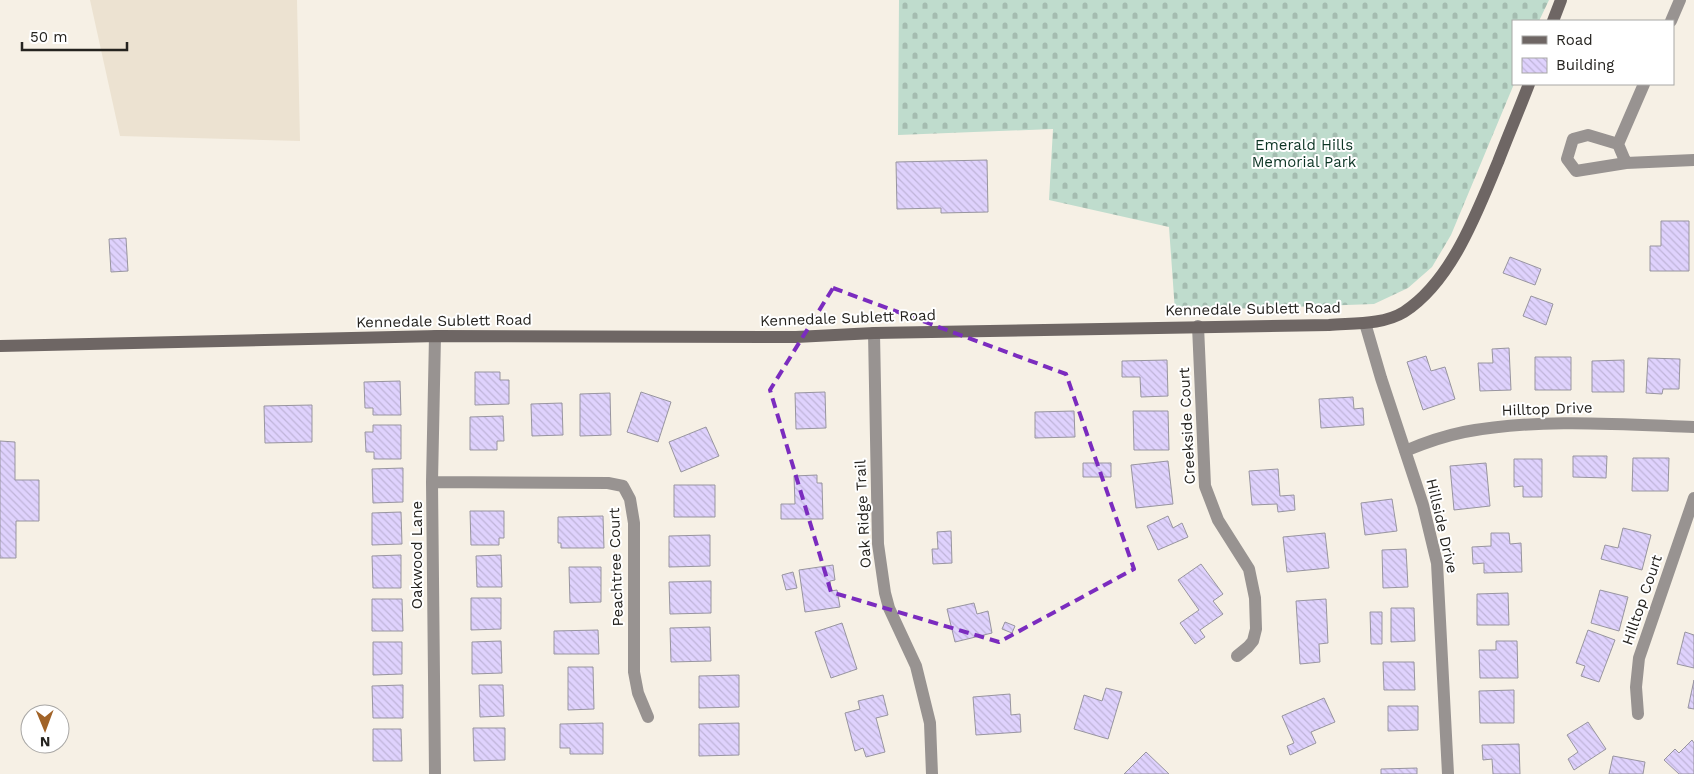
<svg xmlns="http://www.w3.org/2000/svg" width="1694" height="774" font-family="'Work Sans',sans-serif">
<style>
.built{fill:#ece2d1}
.cemetery{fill:url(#cemetery-stones)}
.building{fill:url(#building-back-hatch);stroke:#98959f}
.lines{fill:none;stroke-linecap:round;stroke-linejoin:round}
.street{stroke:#989391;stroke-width:12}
.secondary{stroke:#6e6664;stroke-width:12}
.marked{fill:none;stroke:#7b2cbf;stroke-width:4;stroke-dasharray:10 6;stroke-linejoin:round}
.labels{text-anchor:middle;stroke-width:4;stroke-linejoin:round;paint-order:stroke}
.park-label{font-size:15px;fill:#0c3424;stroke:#fff}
.street-label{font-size:15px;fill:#25231f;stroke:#fff}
</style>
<defs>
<pattern id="cemetery-stones" width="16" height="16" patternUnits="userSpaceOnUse" patternTransform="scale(1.25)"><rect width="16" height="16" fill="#bfdccd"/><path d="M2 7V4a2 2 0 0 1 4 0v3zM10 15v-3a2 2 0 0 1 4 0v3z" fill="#a4bcb0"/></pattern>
<pattern id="building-back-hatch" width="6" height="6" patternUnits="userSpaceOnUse" patternTransform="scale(1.25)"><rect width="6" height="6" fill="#dfd2fd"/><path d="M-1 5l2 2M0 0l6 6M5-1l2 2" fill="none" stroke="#bfb4d8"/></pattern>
</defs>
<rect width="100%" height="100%" fill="#f6f0e5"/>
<path class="built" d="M90,0H297L300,141L120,136Z"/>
<path class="cemetery" d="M899,0H1549L1539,21H1513L1514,84L1451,235L1432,267L1408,288L1374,304L1175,311L1169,227L1049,200L1053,129L898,135Z"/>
<path class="building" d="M987,160L988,212L941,213V208L897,209L896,162Z
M1661,221H1689V271H1650V246H1661Z
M126,238L128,271L111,272L109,239Z
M1510,257L1541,269L1535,285L1503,273Z
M1531,296L1553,304L1546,325L1523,316Z
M1509,348L1511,390L1480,391L1478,363H1493L1492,349Z
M1426,356L1431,371L1445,367L1455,399L1423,410L1407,362Z
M1535,357H1571V390H1535Z
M1648,358L1680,359L1679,389H1663L1662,394L1646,393Z
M1167,360L1168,396L1141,397L1140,377H1122V361Z
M1624,360V392H1592V361Z
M475,372H500V380H509V404L475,405Z
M400,381L401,415H373V408H365L364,382Z
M641,392L671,402L658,442L627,432Z
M825,392L826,428L796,429L795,393Z
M610,393L611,435L580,436V394Z
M1353,397L1354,409L1363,408L1364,425L1321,428L1319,399Z
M562,403L563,435L532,436L531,404Z
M312,405V442L265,443L264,406Z
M1074,411L1075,437L1035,438V412Z
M1133,411H1168L1169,450H1134Z
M503,416L504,441H497V450H470V417Z
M373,425H401V459H374V452H366L365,432H373Z
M706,427L719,456L681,472L669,442Z
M0,441L15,442V480H39V521H16V558H0Z
M1573,456H1607L1606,478L1573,477Z
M1633,458H1669L1668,491H1632Z
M1514,459H1542V497H1523V486L1514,487Z
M1168,461L1173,504L1136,508L1131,465Z
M1083,463H1111V477H1083Z
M1486,463L1490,506L1454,510L1450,466Z
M403,468V502L373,503L372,469Z
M1278,469L1280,496L1294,495L1295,510L1278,512L1277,504L1252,505L1249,471Z
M817,475V483H822L823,519H781V504H795L794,476Z
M674,485H715V517H674Z
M1392,499L1397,531L1365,535L1361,503Z
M470,511H504V538H499V545H471Z
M401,512L402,544L372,545V513Z
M603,516L604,548H561V543H558V517Z
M1168,516L1173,528L1182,523L1188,537L1158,550L1147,526Z
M1623,528L1651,535L1642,570L1601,559L1605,545L1618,548Z
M951,531L952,563L933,564L932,549H938L937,532Z
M1325,533L1329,568L1287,572L1283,537Z
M1491,533H1509L1510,544L1521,543L1522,572L1484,573V563L1473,564L1472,547L1491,546Z
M710,535V566L669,567V536Z
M1406,549L1408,587L1383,588L1382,550Z
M401,555V588H373L372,556Z
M501,555L502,587H477L476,556Z
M1201,564L1223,594L1213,601L1223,614L1200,630L1205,637L1195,644L1180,623L1199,610L1178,580Z
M833,565L835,580L830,581L831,591L837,590L840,607L805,612L799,570Z
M569,567H601V602L570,603Z
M793,572L797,588L786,590L782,575Z
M711,581V613L670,614L669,582Z
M1600,590L1628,597L1619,631L1591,623Z
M1508,593L1509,625H1477V594Z
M471,598H501V629L471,630Z
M372,599H402L403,631H372Z
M1326,599L1328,643L1319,644L1320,662L1300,664L1296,601Z
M974,603L977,614L988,611L992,633L955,642L947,609Z
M1391,608H1414L1415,641L1391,642Z
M1370,612H1382V644H1371Z
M1005,622L1015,626L1012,633L1002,629Z
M842,623L857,669L831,678L815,632Z
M710,627L711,661L671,662L670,628Z
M598,630L599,654H554V631Z
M1588,630L1615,640L1599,682L1581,676L1585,666L1576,663Z
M1685,632L1694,635V668L1677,664Z
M501,641L502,673L472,674V642Z
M1496,641H1517L1518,678H1480L1479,650H1496Z
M373,642H402V674L373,675Z
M1383,662H1414L1415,690H1384Z
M568,667H593L594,709L568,710Z
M739,675V707L699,708V676Z
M1694,680V709L1688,708Z
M403,685V718H373L372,686Z
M479,685H503L504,716L480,717Z
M1106,688L1122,692L1108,739L1074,729L1084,695L1102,701Z
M1514,690V723H1480L1479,691Z
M1010,694L1011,715L1020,714L1021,732L976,735L973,697Z
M883,695L888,715L876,718L885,752L866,757L863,748L855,751L845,713L860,709L858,701Z
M1324,698L1335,722L1311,732L1316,743L1290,755L1287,746L1294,743L1282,716Z
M1388,706H1418V730L1388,731Z
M1588,722L1606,749L1574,770L1568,759L1578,752L1567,735Z
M603,723V754H570V748H560V724Z
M739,723V755L699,756V724Z
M473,728H505V760L474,761Z
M373,729H401L402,761H373Z
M1692,740L1694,743V774H1679L1664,760L1675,749L1679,753Z
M1519,744L1520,774H1493L1492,759L1483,760L1482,745Z
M1146,752L1169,774H1124Z
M1613,756L1645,762L1643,774H1609Z
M1417,768V774H1381V769Z"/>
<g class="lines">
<path class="street" d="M1671,21L1680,0
M1618,144L1588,135L1573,139L1567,159L1576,171L1626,163L1618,144L1644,84
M1626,163L1694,160
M1365,323L1381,378L1423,505L1437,563L1448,774
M1198,326L1205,486L1218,520L1249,569L1255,598L1256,629L1253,641L1248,647L1237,656
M874,333L878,544L885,593L889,608L916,666L930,723L932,774
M1405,451C1424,443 1444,436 1464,432C1540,418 1617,424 1694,427
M432,482L608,483L623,486L630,499L634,523V672L638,693L648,717
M1638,714L1636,687L1639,658L1694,498
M435,774L432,482L435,336"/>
<path class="secondary" d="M1553,21L1561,0
M0,346L438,336L796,337L874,333L1329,325C1353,323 1383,325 1404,312C1452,281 1477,212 1498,162C1508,136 1519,110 1529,84"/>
</g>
<path class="marked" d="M833,288L1066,374L1134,569L999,642L831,592L770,390Z"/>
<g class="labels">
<g class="park-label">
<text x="1304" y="150">Emerald Hills<tspan x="1304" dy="17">Memorial Park</tspan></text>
</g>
<g class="street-label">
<text transform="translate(1253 309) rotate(-1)" y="5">Kennedale Sublett Road</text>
<text transform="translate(848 318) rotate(-2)" y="5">Kennedale Sublett Road</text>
<text transform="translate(444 321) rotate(-1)" y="5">Kennedale Sublett Road</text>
<text transform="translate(1547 409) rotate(-2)" y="5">Hilltop Drive</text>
<text transform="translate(1187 426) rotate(-93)" y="5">Creekside Court</text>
<text transform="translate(863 514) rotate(-93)" y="5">Oak Ridge Trail</text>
<text transform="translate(1442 526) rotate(77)" y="5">Hillside Drive</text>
<text transform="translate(417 555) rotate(-90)" y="5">Oakwood Lane</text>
<text transform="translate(616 567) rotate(-92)" y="5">Peachtree Court</text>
<text transform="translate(1642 600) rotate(-71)" y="5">Hilltop Court</text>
</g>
</g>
<rect x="1512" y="20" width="162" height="65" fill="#ffffff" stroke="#a8a7a5"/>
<rect x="1522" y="36" width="25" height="8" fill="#6e6664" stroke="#a8a7a5"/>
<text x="1556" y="45" font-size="15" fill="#25231f">Road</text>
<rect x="1522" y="58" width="25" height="15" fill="url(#building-back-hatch)" stroke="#a8a7a5"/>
<text x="1556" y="70" font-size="15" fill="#25231f">Building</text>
<g transform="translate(45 729) rotate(179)"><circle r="24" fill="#ffffff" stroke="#a8a7a5"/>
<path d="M0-4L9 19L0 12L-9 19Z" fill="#a16328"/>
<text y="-8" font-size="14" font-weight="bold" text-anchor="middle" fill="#25231f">N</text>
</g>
<path d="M22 42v8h105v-8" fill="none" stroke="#25231f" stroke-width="2.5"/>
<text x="30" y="42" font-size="15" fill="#25231f" stroke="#ffffff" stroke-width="4" paint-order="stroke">50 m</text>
</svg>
